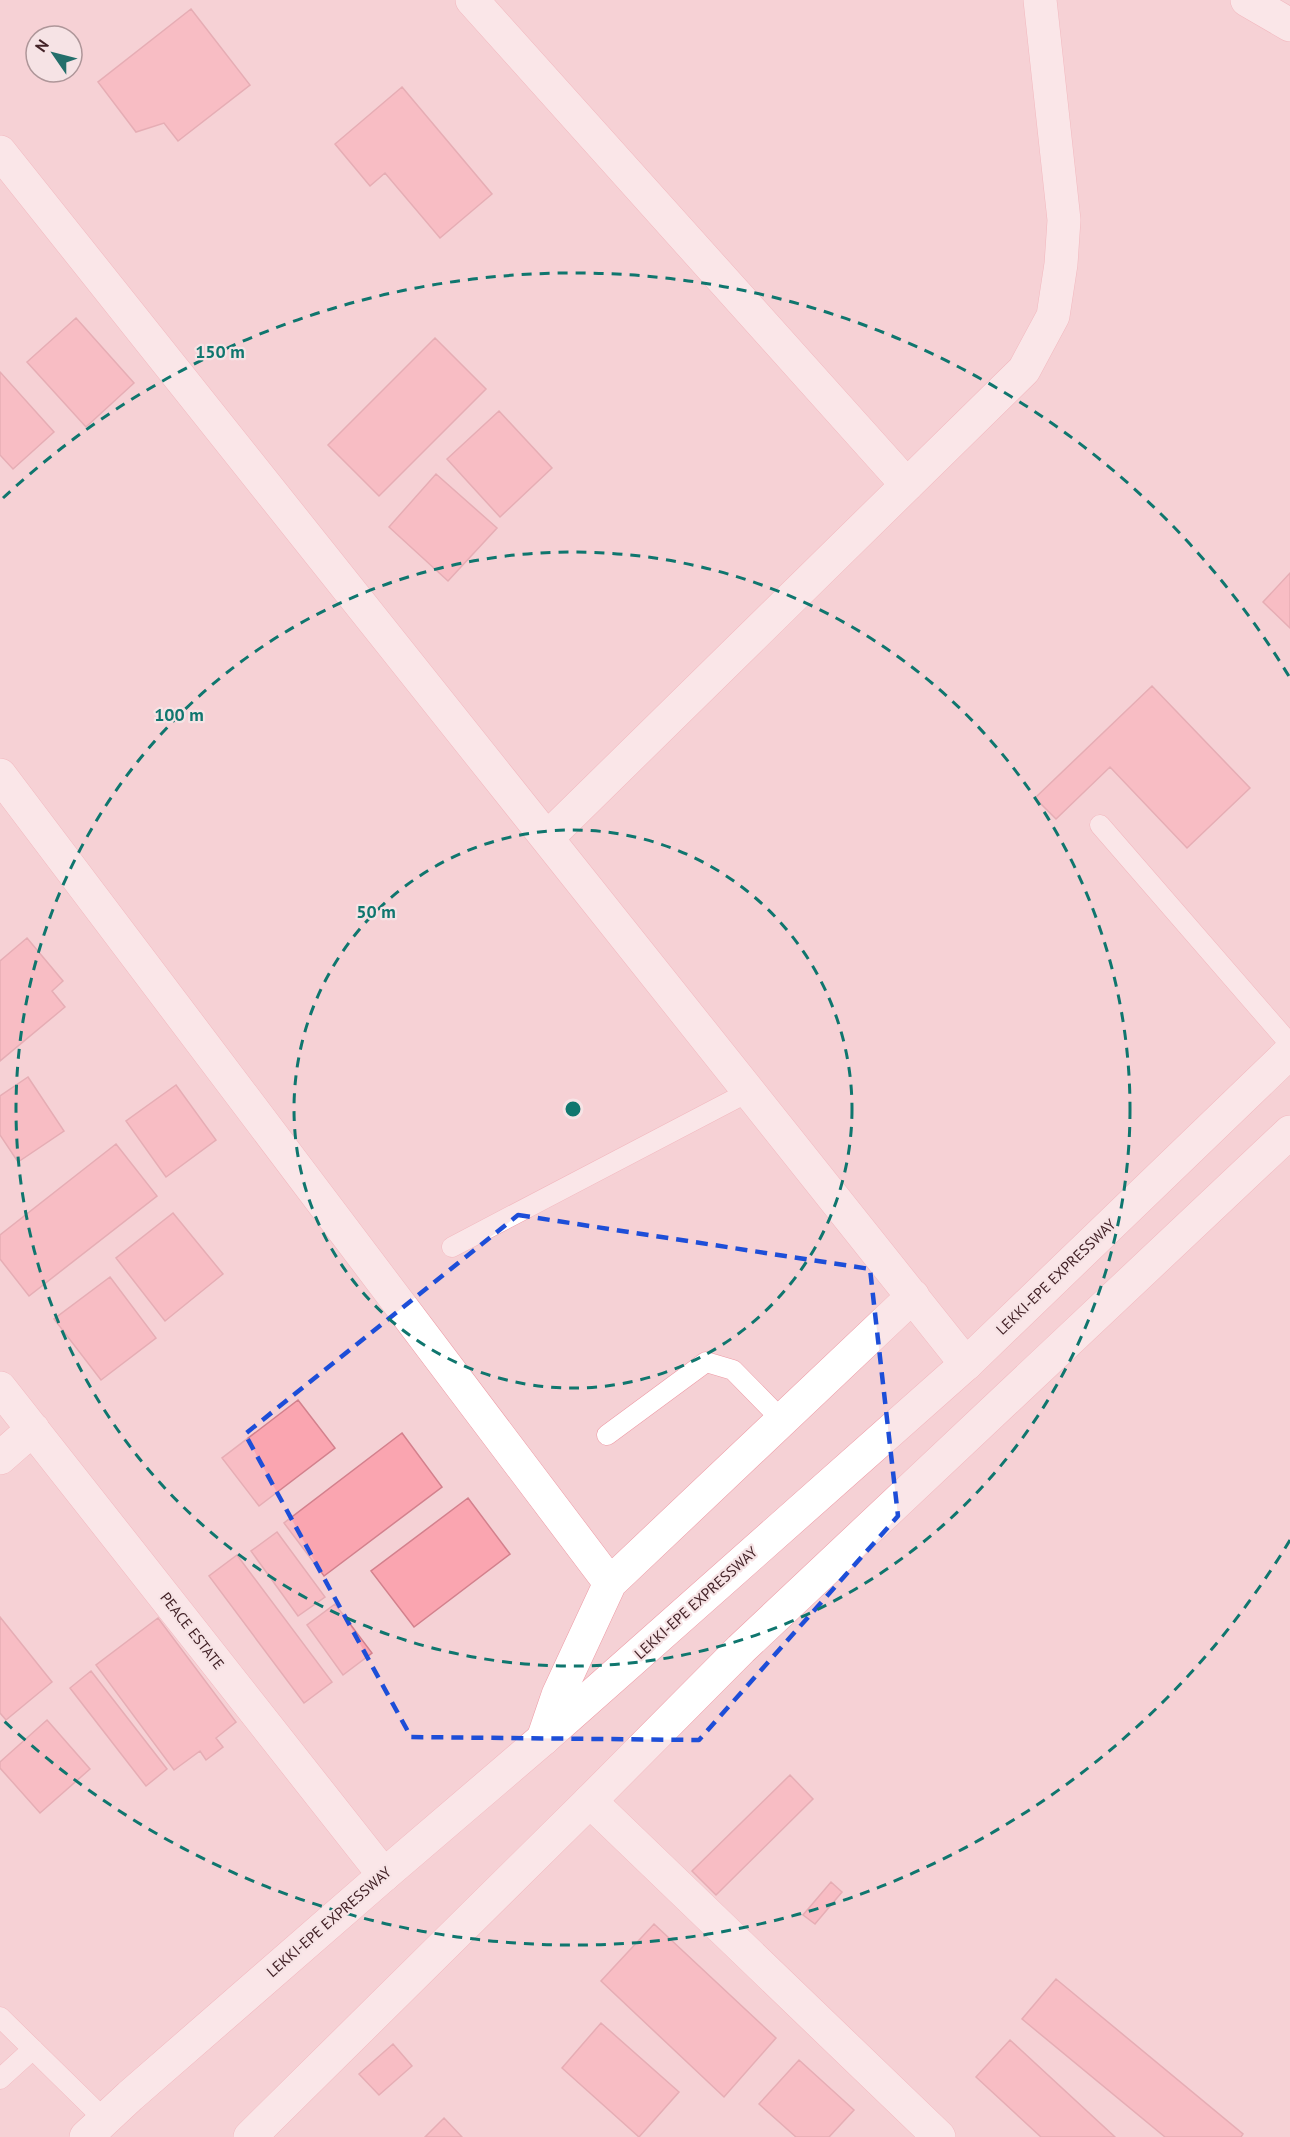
<svg xmlns="http://www.w3.org/2000/svg" width="1290" height="2137" font-family="'PT Sans',sans-serif">
<style>
.building{fill:#faa5b0;stroke:#d3818d;stroke-width:1.5}
.lines{fill:none;stroke-linecap:round;stroke-linejoin:round}
.lane-casing{stroke:#ed9aa5;stroke-width:21}
.street-casing{stroke:#ed9aa5;stroke-width:34}
.highway-casing{stroke:#ed9aa5;stroke-width:34}
.lane{stroke:#fff;stroke-width:20}
.street{stroke:#fff;stroke-width:33}
.highway{stroke:#fff;stroke-width:33}
.marked{fill:none;stroke:#1d4ed8;stroke-width:4.5;stroke-dasharray:12 8;stroke-linejoin:round}
.ring{fill:none;stroke:#0f766e;stroke-width:3;stroke-dasharray:10 8}
.labels{text-anchor:middle;stroke-width:4.5;stroke-linejoin:round;paint-order:stroke}
.street-label{font-size:15px;fill:#432227;stroke:#f6e3e5}
.centre{fill:#0f766e;stroke:#f6e3e5;stroke-width:3}
.ring-label{font-size:18px;text-anchor:middle;font-weight:bold;fill:#0f766e;stroke:#f6e3e5;stroke-width:4.5;stroke-linejoin:round;paint-order:stroke}
</style>
<rect width="100%" height="100%" fill="#f5d1d5"/>
<path class="building" d="M191,9L250,85L178,141L164,123L136,132L98,82Z
M402,87L492,194L440,238L385,173L370,186L335,144Z
M76,318L134,383L86,427L27,362Z
M435,338L486,389L379,496L328,445Z
M0,372L54,432L13,469L0,455Z
M499,411L552,468L500,517L447,459Z
M436,474L497,528L448,581L389,527Z
M1290,573V628L1263,602Z
M1152,686L1250,788L1187,848L1110,767L1056,819L1035,798Z
M27,938L63,981L52,991L65,1007L0,1061V961Z
M28,1077L64,1131L18,1162L0,1135V1096Z
M176,1085L216,1140L166,1177L126,1121Z
M116,1144L157,1196L29,1296L0,1259V1235Z
M173,1213L223,1274L165,1321L116,1258Z
M110,1277L156,1338L101,1380L54,1319Z
M298,1400L335,1448L259,1506L222,1458Z
M402,1433L442,1487L324,1576L284,1523Z
M468,1498L510,1554L414,1627L371,1571Z
M277,1532L325,1597L298,1616L251,1551Z
M237,1555L332,1682L304,1703L209,1576Z
M335,1604L372,1653L343,1675L307,1625Z
M0,1617L52,1682L6,1720L0,1713Z
M158,1618L236,1722L216,1738L223,1747L206,1760L200,1751L174,1770L96,1665Z
M91,1671L167,1769L146,1786L70,1688Z
M47,1720L90,1769L40,1813L0,1768V1762Z
M790,1775L813,1799L716,1895L692,1871Z
M831,1882L842,1892L815,1924L803,1915Z
M654,1924L776,2038L724,2097L601,1981Z
M1056,1979L1243,2134L1241,2137H1165L1022,2019Z
M601,2023L679,2092L639,2137L562,2068Z
M1010,2040L1115,2137H1041L976,2077Z
M393,2044L412,2066L379,2095L359,2074Z
M799,2060L854,2110L829,2137H796L759,2104Z
M444,2118L462,2137H425Z"/>
<g class="lines">
<defs>
<path id="lane" d="M1100,825L1290,1044
M452,1247L750,1091
M607,1435L706,1362L733,1370L782,1420
M0,2017L104,2119
M0,2079L33,2049"/>
<path id="street" d="M472,0L907,485
M1247,0L1290,25
M0,152L966,1364
M0,775L610,1583L558,1695L543,1739
M547,838L1024,370L1053,316L1061,264L1064,220L1040,0
M0,1388L384,1875
M0,1458L33,1429
M610,1583L913,1296
M590,1801L939,2137"/>
<path id="highway" d="M86,2137L130,2096L384,1875L543,1739L966,1364L1290,1052
M250,2137L590,1801L741,1649L1290,1132"/>
</defs>
<use href="#lane" class="lane-casing"/>
<use href="#street" class="street-casing"/>
<use href="#highway" class="highway-casing"/>
<use href="#lane" class="lane"/>
<use href="#street" class="street"/>
<use href="#highway" class="highway"/>
</g>
<path d="M0 0H1290V2137H0ZM518,1215L870,1269L898,1516L699,1740L411,1737L245,1434Z" fill="#f5d1d5" fill-opacity=".55" fill-rule="evenodd"/>
<path class="marked" d="M518,1215L870,1269L898,1516L699,1740L411,1737L245,1434Z"/>
<g class="ring">
<circle cx="573" cy="1109" r="279"/>
<circle cx="573" cy="1109" r="557"/>
<path d="M1290 1540A836 836 0 0 1 3 1720M3 498A836 836 0 0 1 1290 678"/>
</g>
<g class="labels">
<g class="street-label">
<text transform="translate(1056 1277) rotate(-44)" y="5">LEKKI-EPE EXPRESSWAY</text>
<text transform="translate(696 1603) rotate(-42)" y="5">LEKKI-EPE EXPRESSWAY</text>
<text transform="translate(192 1631) rotate(52)" y="5">PEACE ESTATE</text>
<text transform="translate(329 1922) rotate(-41)" y="5">LEKKI-EPE EXPRESSWAY</text>
</g>
</g>
<circle cx="573" cy="1109" r="9" class="centre"/>
<g class="ring-label">
<text x="220" y="358">150 m</text>
<text x="179" y="721">100 m</text>
<text x="376" y="918">50 m</text>
</g>
<g transform="translate(54 54) rotate(305)"><circle r="28" fill="#f6e3e5" stroke="#ae9699" stroke-width="1.5"/>
<path d="M0-4.5L10 22L0 15L-10 22Z" fill="#246f6b"/>
<text y="-9" font-size="16" font-weight="bold" text-anchor="middle" fill="#432227">N</text>
</g>
</svg>
